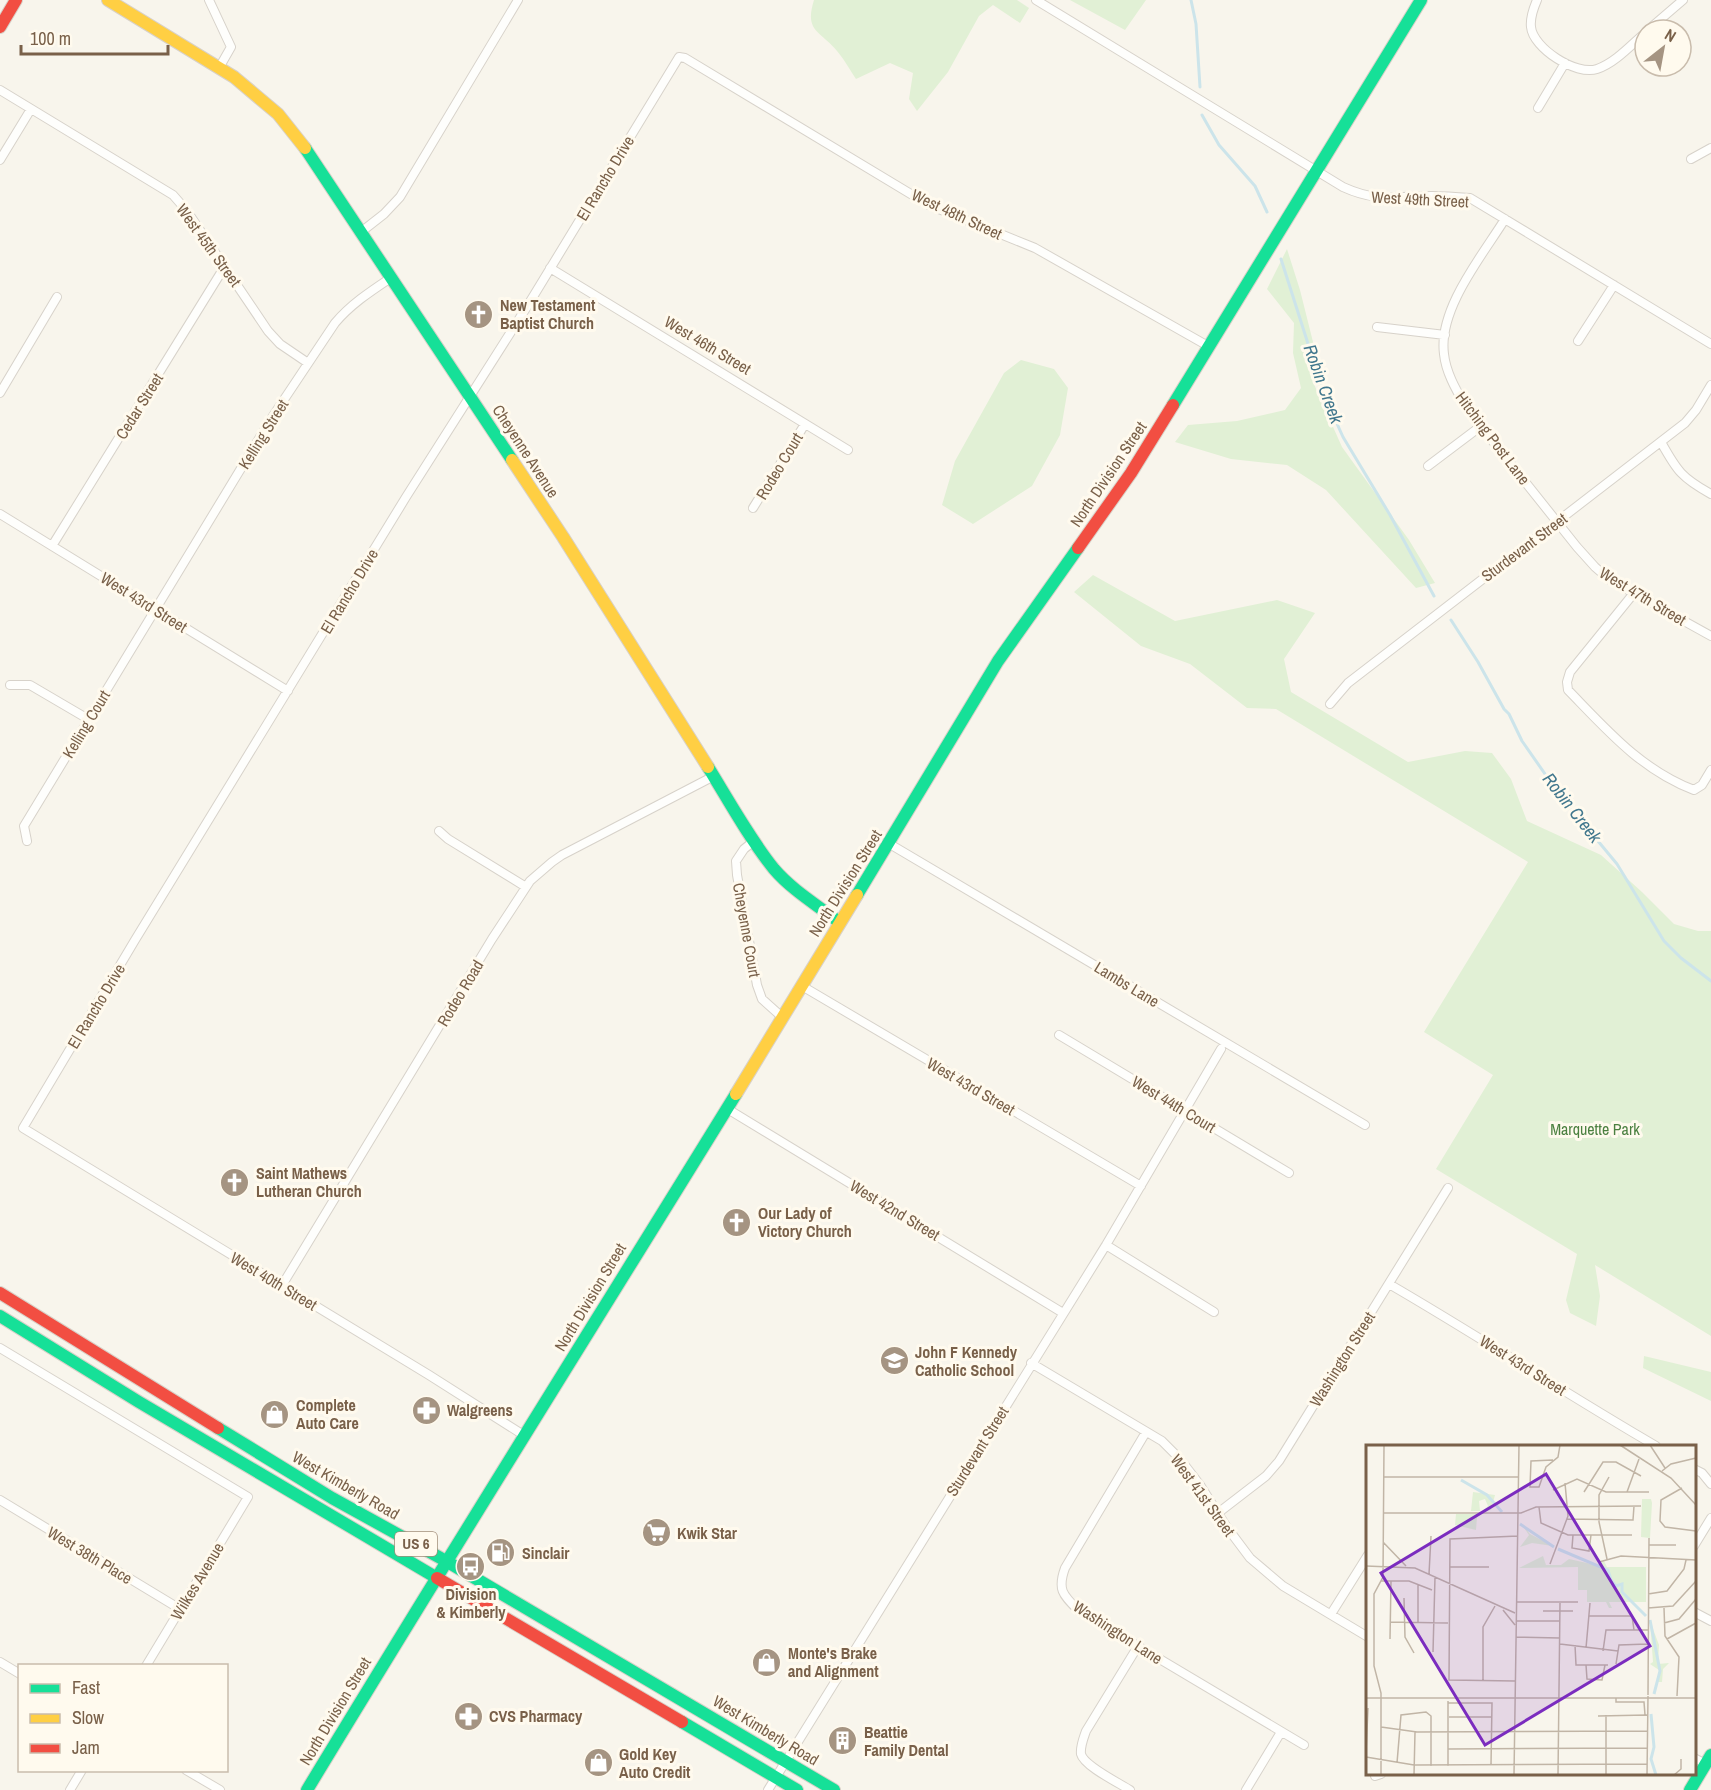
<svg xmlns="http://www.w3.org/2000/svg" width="1711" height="1790" font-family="'Archivo Narrow',sans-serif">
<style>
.green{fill:#e1f0d5}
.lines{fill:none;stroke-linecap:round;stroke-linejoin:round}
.stream{stroke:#cce4ea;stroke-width:3}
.street-casing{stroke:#d7d2ca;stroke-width:10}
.fast-casing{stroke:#d8d1c8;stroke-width:14}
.slow-casing{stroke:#d8d1c8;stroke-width:14}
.jam-casing{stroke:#d8d1c8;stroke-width:14}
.street{stroke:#fefefc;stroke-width:8}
.fast{stroke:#16e098;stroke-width:12}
.slow{stroke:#ffcf43;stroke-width:12}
.jam{stroke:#f24e42;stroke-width:12}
.labels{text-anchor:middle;stroke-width:6;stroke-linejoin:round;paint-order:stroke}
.shield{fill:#fffaee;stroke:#a18e7a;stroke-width:1.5}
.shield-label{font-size:15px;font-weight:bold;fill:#796049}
.street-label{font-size:16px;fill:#796049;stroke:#fffaee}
.poi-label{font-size:16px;font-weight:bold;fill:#796049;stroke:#fffaee;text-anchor:start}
.park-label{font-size:16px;fill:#4b8040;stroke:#fffaee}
.water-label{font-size:18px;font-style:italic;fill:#41778d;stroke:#fffaee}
.inset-river{fill:none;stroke:#cce4ea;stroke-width:3}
.inset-road{fill:none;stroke:#c1b5a6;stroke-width:1.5}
.view{fill:#7b2cbf;fill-opacity:0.15;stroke:#7b2cbf;stroke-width:3}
.inset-edge{fill:none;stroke:#796049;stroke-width:3}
</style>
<rect width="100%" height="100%" fill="#f8f5ec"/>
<path class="green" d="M814,0H1017L1029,8L1020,23L993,5L979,16L948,72L917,111L909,99L913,73L890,63L856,79C850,70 844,59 837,51C820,30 804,32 814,0Z
M1070,0H1146L1125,30Z
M1287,249L1300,290L1317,358L1313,382L1342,447L1409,540L1435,583L1416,588L1326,490L1287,465L1231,459L1175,442L1188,425L1237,421L1285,410L1301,388L1293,353L1294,323L1267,289Z
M1021,360L1054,369L1068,388L1060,435L1032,486L973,524L942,505L955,461L1004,373Z
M1093,575L1175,621L1277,600L1315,613L1284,659L1291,692L1408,762L1465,751L1492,753L1511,779L1527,821L1601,855L1642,892L1674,924L1698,931H1711V1336L1595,1265L1600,1296L1596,1326L1570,1313L1566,1300L1577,1254L1436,1169L1493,1075L1424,1032L1528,862L1276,709L1247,708L1190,664L1141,646L1074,592Z
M1644,1356L1711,1372V1401L1643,1368Z"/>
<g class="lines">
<path class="stream" d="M1191,0L1196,24L1200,87
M1202,115L1219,145L1255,186L1267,212
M1281,259L1325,397L1343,437L1390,515L1434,596
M1451,620L1478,662L1504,709L1509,714L1522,741L1559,794L1617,864L1664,941L1681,958L1711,981"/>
<defs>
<path id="street" d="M209,0L231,47L219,68
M1036,0L1343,187C1378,203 1396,196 1432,196C1445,196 1458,197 1470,198L1711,344
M1537,0C1534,7 1530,19 1531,27C1533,48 1576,76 1597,69C1615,63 1631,45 1645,33
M1648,30L1683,0
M0,90L173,195L187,211L268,331L280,344L308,363
M1538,108L1565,63
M1691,159L1711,148
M0,160L31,109
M1505,219C1482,256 1438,309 1444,354C1446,374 1458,393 1467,409L1577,547L1595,567L1610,580L1711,636
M361,232L384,214L400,197L518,0
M550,268L848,450
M1377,327L1445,335
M1578,341L1614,285
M0,393L57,297
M1661,442C1677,471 1682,478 1711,494
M1428,466L1481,426
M753,508L805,424
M0,514L288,691
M52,546L225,266
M1634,593L1570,672L1567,682L1568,690C1606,729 1641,770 1694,790L1702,785L1711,770
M10,685H30L88,719
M1330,704L1348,683L1685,423L1696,410L1711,385
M439,831L448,839L526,887
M27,841L24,826L271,419L335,323C351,304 371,291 392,277
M754,841L744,849L736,861L737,875L757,985L762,999L782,1017
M888,843L1365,1125
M802,986L1141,1186
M1059,1035L1289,1173
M726,1108L1063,1313
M1106,1245L1214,1312
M1389,1284C1479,1336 1566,1394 1656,1446
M281,1287L492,939L530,881L552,862L562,855L714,776
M0,1348L248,1497L146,1666
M1031,1363L1162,1441L1180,1459L1200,1485L1226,1526L1250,1558L1283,1586L1368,1637
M1146,1432L1065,1568C1057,1590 1063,1595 1079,1611L1304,1745
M525,1436L429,1375L23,1128L135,940L406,497L528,305L679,57L685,58L929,205L1035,248L1208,346
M1694,1469L1702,1473L1711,1484
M0,1500L180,1609
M1218,1513L1266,1476L1279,1461L1448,1188
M1694,1546L1711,1518
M1694,1612L1711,1621
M1331,1614L1368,1555
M0,1662L20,1674
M1694,1758L1706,1764
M186,1770L220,1790
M1375,1776L1381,1774
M70,1790L82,1770
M768,1790L1106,1245L1221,1049
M1130,1790C1119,1783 1084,1766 1081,1754C1080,1746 1084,1737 1086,1731L1138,1646
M1246,1790L1281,1732"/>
<path id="fast" d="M305,148L512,460
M1173,405L1421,0
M708,767C729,801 749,838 774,869C792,890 817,905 839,922
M857,895L998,661L1078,548
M0,1316L139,1402L437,1578
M218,1428L332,1498L446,1561L834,1790
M682,1722L797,1790
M307,1790C448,1557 593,1326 736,1094
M1690,1790L1711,1755"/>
<path id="slow" d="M108,0L234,77L278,114L305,148
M512,460L563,537L708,767
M736,1094L857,895"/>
<path id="jam" d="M0,27L16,0
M1078,548L1131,473L1173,405
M0,1293L218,1428
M437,1578L682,1722"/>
</defs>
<use href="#street" class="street-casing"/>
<use href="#fast" class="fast-casing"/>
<use href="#slow" class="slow-casing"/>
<use href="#jam" class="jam-casing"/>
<use href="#street" class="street"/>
<use href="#fast" class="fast"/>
<use href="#slow" class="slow"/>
<use href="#jam" class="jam"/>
</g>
<defs>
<symbol id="church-disc" viewBox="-11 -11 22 22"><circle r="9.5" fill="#a59482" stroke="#fffaee"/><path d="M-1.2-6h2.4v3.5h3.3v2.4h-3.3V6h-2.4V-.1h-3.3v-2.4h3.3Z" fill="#fff"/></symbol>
<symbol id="school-disc" viewBox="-11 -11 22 22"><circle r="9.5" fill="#a59482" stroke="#fffaee"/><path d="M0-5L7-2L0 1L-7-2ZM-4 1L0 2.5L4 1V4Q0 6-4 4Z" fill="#fff"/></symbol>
<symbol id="pharmacy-disc" viewBox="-11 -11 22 22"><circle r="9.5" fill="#a59482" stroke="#fffaee"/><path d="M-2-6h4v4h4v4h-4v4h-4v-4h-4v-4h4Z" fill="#fff"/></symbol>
<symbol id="shop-disc" viewBox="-11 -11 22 22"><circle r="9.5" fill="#a59482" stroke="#fffaee"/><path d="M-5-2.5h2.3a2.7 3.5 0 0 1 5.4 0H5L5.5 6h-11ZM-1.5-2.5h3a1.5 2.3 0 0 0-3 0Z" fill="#fff"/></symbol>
<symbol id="supermarket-disc" viewBox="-11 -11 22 22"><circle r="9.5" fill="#a59482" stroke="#fffaee"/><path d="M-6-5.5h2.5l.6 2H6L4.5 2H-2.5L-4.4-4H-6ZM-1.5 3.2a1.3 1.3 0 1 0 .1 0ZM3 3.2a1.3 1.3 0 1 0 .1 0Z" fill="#fff"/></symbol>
<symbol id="fuel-disc" viewBox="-11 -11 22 22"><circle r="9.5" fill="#a59482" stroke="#fffaee"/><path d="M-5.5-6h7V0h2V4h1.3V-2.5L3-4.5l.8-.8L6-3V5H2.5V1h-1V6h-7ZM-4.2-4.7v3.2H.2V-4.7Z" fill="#fff"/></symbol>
<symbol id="bus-disc" viewBox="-11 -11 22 22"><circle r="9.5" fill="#a59482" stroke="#fffaee"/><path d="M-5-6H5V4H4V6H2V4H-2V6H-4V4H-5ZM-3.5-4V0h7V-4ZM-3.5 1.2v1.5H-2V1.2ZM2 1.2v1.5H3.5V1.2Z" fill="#fff"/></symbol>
<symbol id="building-disc" viewBox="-11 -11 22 22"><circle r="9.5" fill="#a59482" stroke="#fffaee"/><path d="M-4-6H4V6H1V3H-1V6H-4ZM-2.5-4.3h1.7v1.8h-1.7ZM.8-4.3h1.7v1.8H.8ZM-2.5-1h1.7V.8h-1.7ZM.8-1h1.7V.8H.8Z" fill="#fff"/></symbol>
</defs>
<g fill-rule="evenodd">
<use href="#church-disc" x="462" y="298" width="33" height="33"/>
<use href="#church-disc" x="218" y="1166" width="33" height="33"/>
<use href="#church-disc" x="720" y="1206" width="33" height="33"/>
<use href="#school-disc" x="878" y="1344" width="33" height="33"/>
<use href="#pharmacy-disc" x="410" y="1394" width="33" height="33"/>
<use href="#shop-disc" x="258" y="1398" width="33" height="33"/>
<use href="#supermarket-disc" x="640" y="1516" width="33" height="33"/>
<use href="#fuel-disc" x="484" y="1536" width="33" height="33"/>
<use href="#bus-disc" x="454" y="1550" width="33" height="33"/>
<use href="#shop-disc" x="750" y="1646" width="33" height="33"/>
<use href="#pharmacy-disc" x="452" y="1700" width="33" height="33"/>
<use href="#building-disc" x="826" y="1724" width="33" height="33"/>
<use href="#shop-disc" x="582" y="1746" width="33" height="33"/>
</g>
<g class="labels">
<rect class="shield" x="395" y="1532" width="42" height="24" rx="4.5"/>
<g class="shield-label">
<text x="416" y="1549">US 6</text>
</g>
<g class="street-label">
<text transform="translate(605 178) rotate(-59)" y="6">El Rancho Drive</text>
<text transform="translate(1420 199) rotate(3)" y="6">West 49th Street</text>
<text transform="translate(957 214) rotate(25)" y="6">West 48th Street</text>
<text transform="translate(209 245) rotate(54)" y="6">West 45th Street</text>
<text transform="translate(708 345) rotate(31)" y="6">West 46th Street</text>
<text transform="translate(139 406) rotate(-58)" y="6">Cedar Street</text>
<text transform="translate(263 434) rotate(-58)" y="6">Kelling Street</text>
<text transform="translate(1493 438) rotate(53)" y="6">Hitching Post Lane</text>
<text transform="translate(526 451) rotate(57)" y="6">Cheyenne Avenue</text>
<text transform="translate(779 466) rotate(-59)" y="6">Rodeo Court</text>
<text transform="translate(1108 474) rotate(-56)" y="6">North Division Street</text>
<text transform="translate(1524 547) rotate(-37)" y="6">Sturdevant Street</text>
<text transform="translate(349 591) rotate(-59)" y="6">El Rancho Drive</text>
<text transform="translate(1643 596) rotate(31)" y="6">West 47th Street</text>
<text transform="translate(144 602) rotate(32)" y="6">West 43rd Street</text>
<text transform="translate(86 724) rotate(-59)" y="6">Kelling Court</text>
<text transform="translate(845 883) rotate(-58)" y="6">North Division Street</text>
<text transform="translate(747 930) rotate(80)" y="6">Cheyenne Court</text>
<text transform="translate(1127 984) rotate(31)" y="6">Lambs Lane</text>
<text transform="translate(460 993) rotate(-59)" y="6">Rodeo Road</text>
<text transform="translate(96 1006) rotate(-59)" y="6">El Rancho Drive</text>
<text transform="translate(971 1086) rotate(30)" y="6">West 43rd Street</text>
<text transform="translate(1174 1104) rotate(31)" y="6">West 44th Court</text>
<text transform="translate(895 1210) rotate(31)" y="6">West 42nd Street</text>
<text transform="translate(274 1281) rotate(31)" y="6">West 40th Street</text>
<text transform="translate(590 1297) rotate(-59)" y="6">North Division Street</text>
<text transform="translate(1342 1359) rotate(-58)" y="6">Washington Street</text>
<text transform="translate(1523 1365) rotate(32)" y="6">West 43rd Street</text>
<text transform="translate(977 1451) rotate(-58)" y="6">Sturdevant Street</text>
<text transform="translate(346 1485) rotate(30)" y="6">West Kimberly Road</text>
<text transform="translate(1203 1495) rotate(54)" y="6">West 41st Street</text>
<text transform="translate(90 1555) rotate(31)" y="6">West 38th Place</text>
<text transform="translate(197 1581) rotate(-59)" y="6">Wilkes Avenue</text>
<text transform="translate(1118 1632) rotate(33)" y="6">Washington Lane</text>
<text transform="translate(335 1711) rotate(-59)" y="6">North Division Street</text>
<text transform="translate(766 1730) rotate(31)" y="6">West Kimberly Road</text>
</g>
<g class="poi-label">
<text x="500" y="311">New Testament<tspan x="500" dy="18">Baptist Church</tspan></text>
<text x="256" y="1179">Saint Mathews<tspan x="256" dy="18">Lutheran Church</tspan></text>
<text x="758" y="1219">Our Lady of<tspan x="758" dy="18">Victory Church</tspan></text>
<text x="915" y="1358">John F Kennedy<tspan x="915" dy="18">Catholic School</tspan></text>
<text x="296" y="1411">Complete<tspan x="296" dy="18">Auto Care</tspan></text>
<text x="447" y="1416">Walgreens</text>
<text x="677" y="1539">Kwik Star</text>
<text x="522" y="1559">Sinclair</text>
<text x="471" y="1600" text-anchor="middle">Division<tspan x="471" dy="18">&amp; Kimberly</tspan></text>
<text x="788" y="1659">Monte's Brake<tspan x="788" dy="18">and Alignment</tspan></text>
<text x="489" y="1722">CVS Pharmacy</text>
<text x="864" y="1738">Beattie<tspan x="864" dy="18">Family Dental</tspan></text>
<text x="619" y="1760">Gold Key<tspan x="619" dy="18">Auto Credit</tspan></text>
</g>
<g class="park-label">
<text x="1595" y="1135">Marquette Park</text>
</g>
<g class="water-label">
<text transform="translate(1323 384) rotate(70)" y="6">Robin Creek</text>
<text transform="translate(1572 808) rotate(52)" y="6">Robin Creek</text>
</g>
</g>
<g transform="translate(1366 1445)">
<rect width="330" height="330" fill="#f8f5ec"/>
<path d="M107,47L129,50L125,65L117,66L122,61L119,54L113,56L114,66H105ZM276,54H285L286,58L284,93L275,92ZM115,69L111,72L110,85L89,80L90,69ZM154,77L164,89L187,101L166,98L154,102L163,90ZM177,111L180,120H195L203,114L230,120L238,116L241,122H280V157H243L246,163H243L240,157H221V145H212V122L153,123ZM284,176L293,200L292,219L303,218L297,224L296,237H292L293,225L284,219L287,217Z" fill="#e1f0d5"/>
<path class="inset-river" d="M95,35L121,50L136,67M154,79L188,102M192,104L242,125L245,135L250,141L256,139V147L280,171M284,175L294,226L288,249M285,269L288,302L285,314L290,330"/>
<path class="inset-road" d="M254,0L305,33L330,60M284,0L299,23M187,15L165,16L164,42H173L180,22L192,12L194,0M296,26L305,19L330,13M18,32H152M316,43L295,55L294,76L299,82L330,86M187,45L211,34L240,47H283M218,47L237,17H250L275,31M261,47L273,14M173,62L175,78L202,90H266M17,68H155L170,62L275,61M201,74L267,75L268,61M207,90L206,103L223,106L225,90M17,97L40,121M283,100H310M241,114L233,77V50L243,32M233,117L255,111L330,115M184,119L202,71L199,38M0,121L49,123L149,168M84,122H123M63,129L65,91M15,136H43L66,145M282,149L301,146L318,124L320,115M38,153L39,192L48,208M151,157H212M282,163L307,161L330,136M298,163L299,191L313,212L311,251M137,165L149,180M177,166H207M223,171H266L268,185M151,176H194M24,177L82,178M52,177V140M298,178L313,174L330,154M150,192L194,193M24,194L25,136M301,194L330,178M194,199L252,206M209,200L210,220H242M220,203L224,158M237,206L240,185H282M67,207L69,132M250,219L253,200L282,199M220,220L221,234L236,235L239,220M117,235V182L129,161M149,236L83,235L84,94L152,91M282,250L283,93M0,253H330M250,253V257H278L279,270M82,258H126L125,320M232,271L281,270M83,272H126M15,282L51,287L281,286M82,304L281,303M0,307L2,263M0,312L48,320L281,319M31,318L35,270L60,267L65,271V321M82,321V256M15,330V248L8,221V149L17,132L18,0M48,330L49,287M148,330L153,0M192,330L194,158M240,330V270M281,330L282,251M308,330L315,324V314"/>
<path class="view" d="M180,29L284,201L119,300L15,128Z"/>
<rect width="330" height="330" class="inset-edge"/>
</g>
<rect x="18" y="1664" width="210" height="108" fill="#fffaee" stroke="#c9bcac" stroke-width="1.5"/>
<rect x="30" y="1684" width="30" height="9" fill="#16e098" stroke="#c9bcac" stroke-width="1.5"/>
<text x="72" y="1694" font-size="18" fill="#796049">Fast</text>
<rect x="30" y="1714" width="30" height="9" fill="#ffcf43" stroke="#c9bcac" stroke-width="1.5"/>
<text x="72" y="1724" font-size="18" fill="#796049">Slow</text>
<rect x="30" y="1744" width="30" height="9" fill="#f24e42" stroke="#c9bcac" stroke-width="1.5"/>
<text x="72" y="1754" font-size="18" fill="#796049">Jam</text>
<g transform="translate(1663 48) rotate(31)"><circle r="28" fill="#fffaee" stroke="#c9bcac" stroke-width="1.5"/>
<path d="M0-4.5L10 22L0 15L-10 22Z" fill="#a59482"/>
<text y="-9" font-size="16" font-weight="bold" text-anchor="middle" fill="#796049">N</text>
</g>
<path d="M21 45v9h147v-9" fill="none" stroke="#796049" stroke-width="3"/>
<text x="30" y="45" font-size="18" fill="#796049" stroke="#fffaee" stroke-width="4.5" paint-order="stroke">100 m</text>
</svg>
